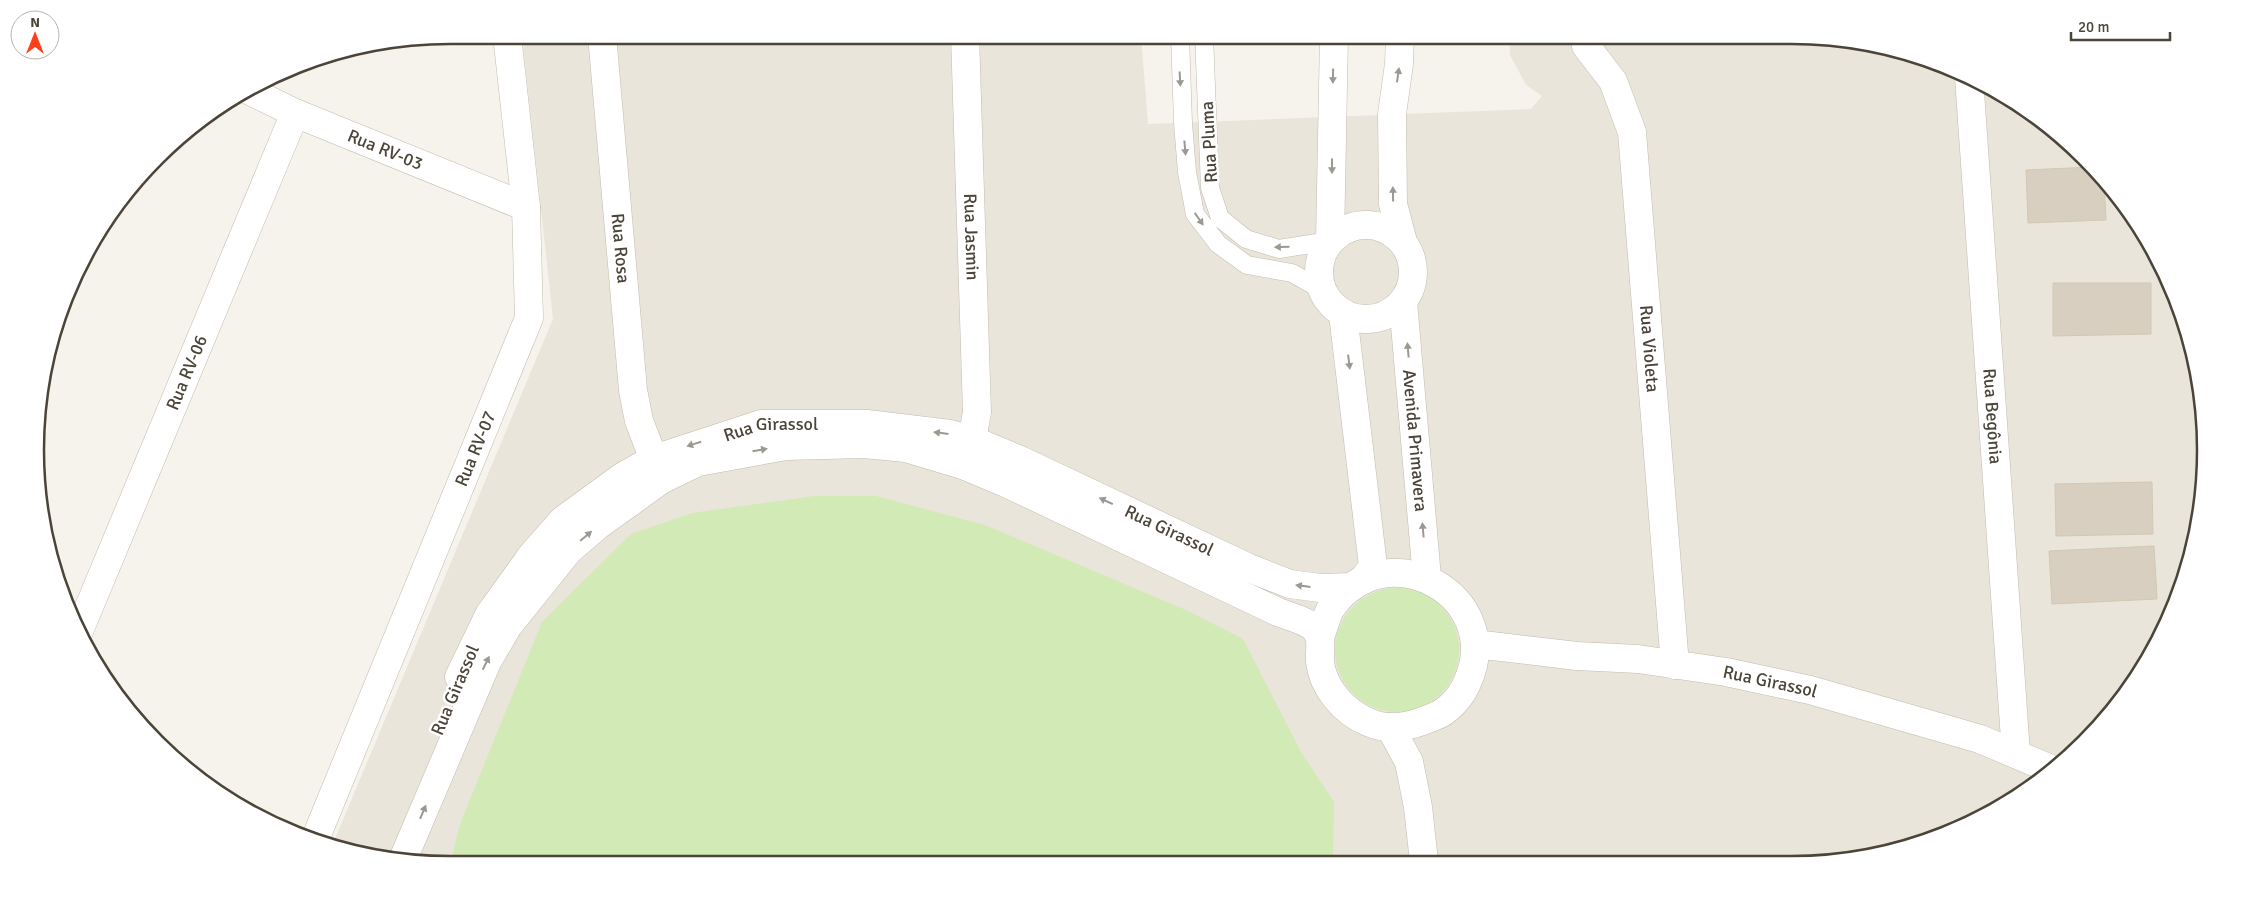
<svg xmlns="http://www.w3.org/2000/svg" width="2241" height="900" font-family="Signika,sans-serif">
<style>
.residential{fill:#eae5da}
.green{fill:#d2eab5}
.building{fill:#d8cfc1;stroke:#d3c7b4}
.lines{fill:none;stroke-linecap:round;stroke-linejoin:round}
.lane-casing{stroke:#c2bbae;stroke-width:19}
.street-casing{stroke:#c2bbae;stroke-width:29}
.lane{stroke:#fff;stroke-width:18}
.street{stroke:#fff;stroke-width:28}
.oneway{fill:#9c9892}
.labels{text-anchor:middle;stroke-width:5;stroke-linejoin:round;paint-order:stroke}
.street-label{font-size:18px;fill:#4b4439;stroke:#fff}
.rim{fill:none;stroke:#4b4439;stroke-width:2.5}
</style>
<rect width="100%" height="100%" fill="#f6f3ec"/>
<path class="residential" d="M522,35H1141L1148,124L1531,109L1542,96L1526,85L1510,55L1509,35H1791L1924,57L1998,90L2064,138L2120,197L2163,266L2192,342L2205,423L2202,504L2184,583L2136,681L2064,762L1974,822L1845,861L450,865L332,846L553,319Z"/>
<path class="green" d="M814,496H876L985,525L1186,610L1243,639L1301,752L1334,802L1333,863L450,865L460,824L542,622L631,534L692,513Z
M1335 650a62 62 0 1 1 124 0a62 62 0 1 1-124 0Z"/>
<path class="building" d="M2092,167L2104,180L2106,220L2028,223L2026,170Z
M2053,283H2151V334L2053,336Z
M2152,482L2153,534L2056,536L2055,484Z
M2154,546L2157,599L2052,604L2049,551Z"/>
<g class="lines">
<defs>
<path id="lane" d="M1180,35L1183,123L1187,172L1195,214L1218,244L1247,265L1292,273L1322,290
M1204,35L1210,188L1220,218L1246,239L1279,249L1330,241"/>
<g id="street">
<path id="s1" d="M602,35L633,390L639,421L660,475"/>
<path id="s2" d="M965,35L977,412L972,440L966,457"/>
<path d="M1400,35L1399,64L1392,114L1393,204L1403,242"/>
<path id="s3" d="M1586,46L1613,81L1632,132L1675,665"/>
<path id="s4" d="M1969,77L2016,754"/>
<path id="s5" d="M246,89L295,113L526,207"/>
<circle cx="1366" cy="272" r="47"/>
<path d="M1330,241L1334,35"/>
<path id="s6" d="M1403,302L1427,578"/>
<path d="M1343,314L1373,566L1363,580"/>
<path id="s7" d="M79,631L295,113"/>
<path id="s8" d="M1475,644L1577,656L1638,659L1726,672L1810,690L1980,739L2053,770"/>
<path id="s9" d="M459,677L489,615L532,555L563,520L622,477L654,459L761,424H867L950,434L972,440L1020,460L1249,568L1290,584L1320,588L1352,587"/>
<path d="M1390,727L1409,762L1418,807L1424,862"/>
<path id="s10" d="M314,842L529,318L526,207L507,35"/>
<path d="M404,857L487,662L508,626L569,550L597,526L661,480L698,462L786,446L864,444L906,448L963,465L1006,483L1278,612C1288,616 1305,620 1313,627C1324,637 1319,649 1320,662C1323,688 1344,712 1368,722C1390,732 1412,726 1433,717C1448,712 1461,697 1467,683C1507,596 1385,529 1331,608C1326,616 1324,628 1320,637"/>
</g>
</defs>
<use href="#lane" class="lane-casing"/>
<use href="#street" class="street-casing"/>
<use href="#lane" class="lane"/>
<use href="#street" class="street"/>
</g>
<defs><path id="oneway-solid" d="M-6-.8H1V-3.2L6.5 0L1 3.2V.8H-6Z" transform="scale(1.25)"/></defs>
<g class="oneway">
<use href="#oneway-solid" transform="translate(1398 75) rotate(-82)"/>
<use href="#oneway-solid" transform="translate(1333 76) rotate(91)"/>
<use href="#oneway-solid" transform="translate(1180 79) rotate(87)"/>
<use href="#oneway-solid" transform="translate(1185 148) rotate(85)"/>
<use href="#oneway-solid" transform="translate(1332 166) rotate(90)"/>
<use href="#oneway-solid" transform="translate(1393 194) rotate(-91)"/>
<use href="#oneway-solid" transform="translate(1199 219) rotate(55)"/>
<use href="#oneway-solid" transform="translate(1282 247) rotate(178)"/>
<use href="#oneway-solid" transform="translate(1408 350) rotate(-95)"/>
<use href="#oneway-solid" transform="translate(1349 362) rotate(83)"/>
<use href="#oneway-solid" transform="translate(941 433) rotate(-173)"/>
<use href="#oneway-solid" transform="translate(694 444) rotate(162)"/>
<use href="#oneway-solid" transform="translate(760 450) rotate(-10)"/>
<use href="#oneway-solid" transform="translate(1106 501) rotate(-155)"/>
<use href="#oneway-solid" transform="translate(1423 530) rotate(-95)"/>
<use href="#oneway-solid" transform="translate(586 536) rotate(-40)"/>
<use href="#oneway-solid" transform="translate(1303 586) rotate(-173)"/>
<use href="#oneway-solid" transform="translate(486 663) rotate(-64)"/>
<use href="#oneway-solid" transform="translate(423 812) rotate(-67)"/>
</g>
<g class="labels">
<g class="street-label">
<text transform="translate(1209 142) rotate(-93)" y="6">Rua Pluma</text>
<text dy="6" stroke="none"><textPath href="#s5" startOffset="152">Rua RV-03</textPath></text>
<text dy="6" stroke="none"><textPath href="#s2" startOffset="202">Rua Jasmin</textPath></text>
<text dy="6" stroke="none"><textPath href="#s1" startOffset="214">Rua Rosa</textPath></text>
<text dy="6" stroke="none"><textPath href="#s3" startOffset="316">Rua Violeta</textPath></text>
<text dy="6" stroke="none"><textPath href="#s7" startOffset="280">Rua RV-06</textPath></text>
<text dy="6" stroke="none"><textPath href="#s4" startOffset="340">Rua Begônia</textPath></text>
<text dy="6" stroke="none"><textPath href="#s9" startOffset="421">Rua Girassol</textPath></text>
<text dy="6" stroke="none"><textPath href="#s6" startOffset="139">Avenida Primavera</textPath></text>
<text dy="6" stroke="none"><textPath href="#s10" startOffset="425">Rua RV-07</textPath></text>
<text dy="6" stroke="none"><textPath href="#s9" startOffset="841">Rua Girassol</textPath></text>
<text dy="6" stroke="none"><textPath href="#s8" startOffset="298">Rua Girassol</textPath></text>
<text transform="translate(455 690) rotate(-67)" y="6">Rua Girassol</text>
</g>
</g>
<path d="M0 0H2241V900H0ZM450 44H1791A406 406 0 0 1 2197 450V450A406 406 0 0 1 1791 856H450A406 406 0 0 1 44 450V450A406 406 0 0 1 450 44Z" fill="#fff" fill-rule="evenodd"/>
<path class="rim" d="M450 44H1791A406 406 0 0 1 2197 450V450A406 406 0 0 1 1791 856H450A406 406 0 0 1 44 450V450A406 406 0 0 1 450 44Z"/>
<g transform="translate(35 35)"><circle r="24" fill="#ffffff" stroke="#b7b4b0"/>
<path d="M0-4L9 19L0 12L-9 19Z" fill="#fc3f1d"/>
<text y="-8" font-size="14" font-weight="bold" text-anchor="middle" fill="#4b4439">N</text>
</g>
<path d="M2071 32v8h99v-8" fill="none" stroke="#4b4439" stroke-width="2.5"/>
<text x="2078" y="32" font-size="15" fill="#4b4439" stroke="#ffffff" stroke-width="4" paint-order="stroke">20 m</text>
</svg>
